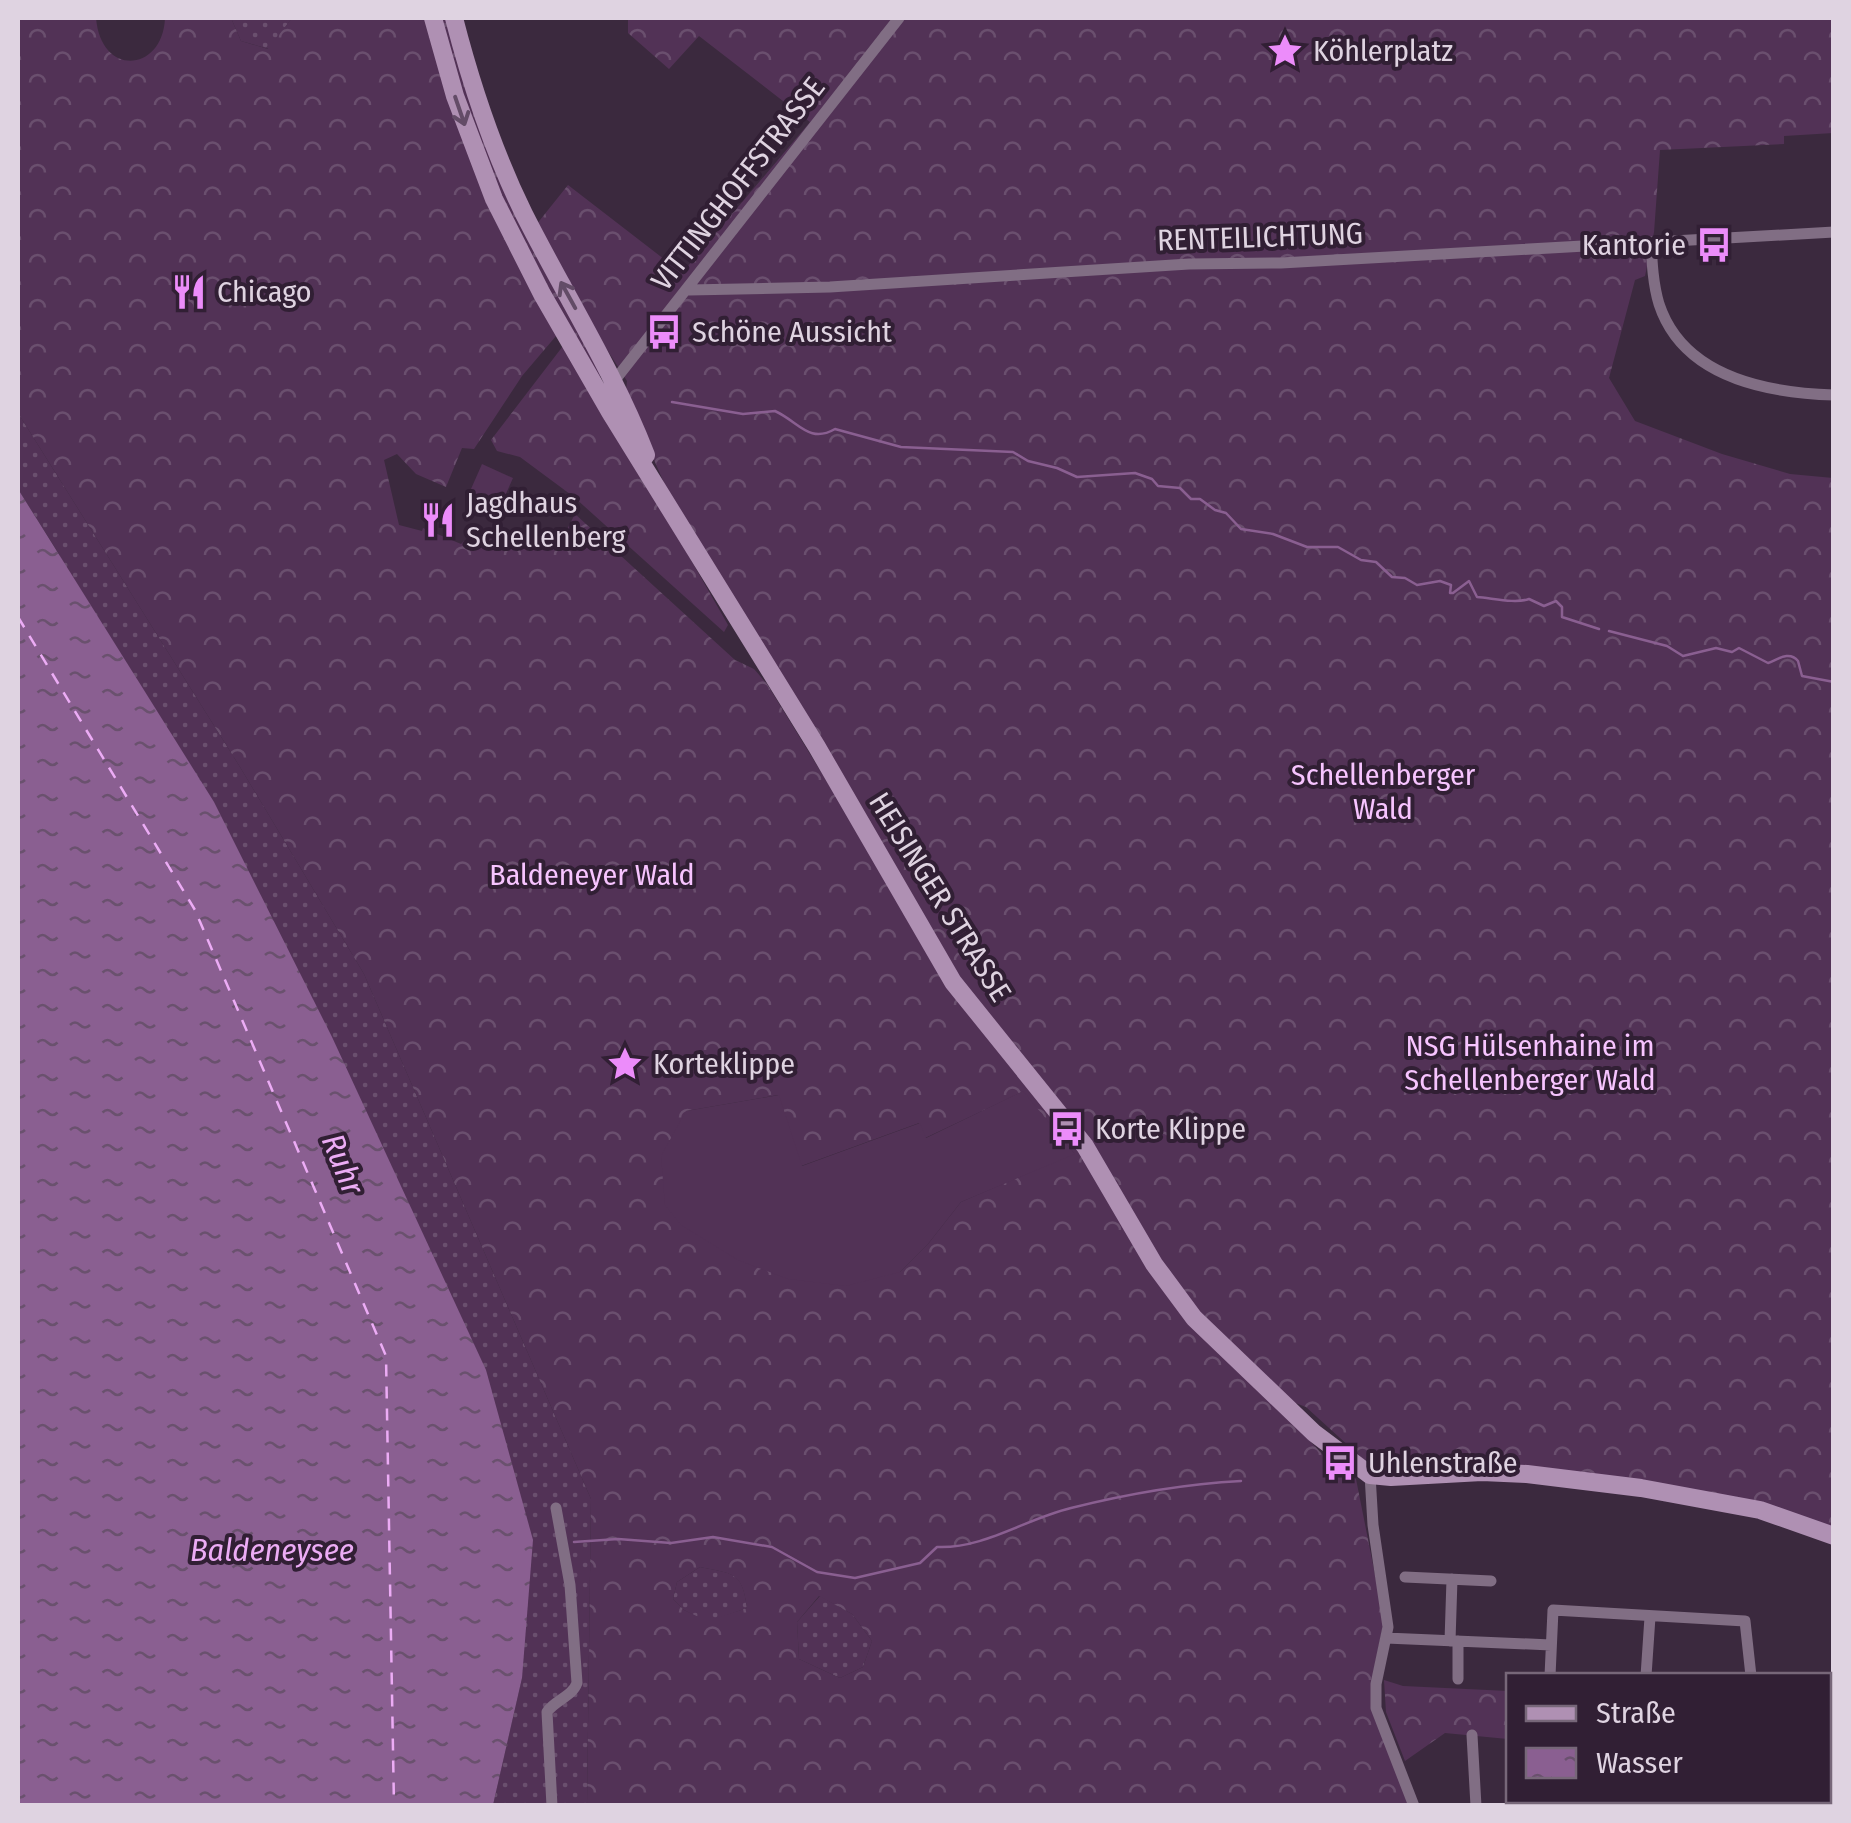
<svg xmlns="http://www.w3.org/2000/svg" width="1851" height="1823" font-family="'Fira Sans Condensed',sans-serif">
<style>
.grass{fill:url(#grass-dots)}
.forest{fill:url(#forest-crowns);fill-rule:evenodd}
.garden{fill:#523256}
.water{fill:url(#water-ripples)}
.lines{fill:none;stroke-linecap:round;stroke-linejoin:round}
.stream{stroke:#8a5f91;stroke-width:2.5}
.ferry{stroke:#ecacf5;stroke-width:2.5;stroke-dasharray:12 10;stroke-linecap:butt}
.street{stroke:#816e84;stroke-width:11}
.secondary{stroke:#af90b3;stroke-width:18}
.oneway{stroke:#634c67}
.labels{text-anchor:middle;stroke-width:8;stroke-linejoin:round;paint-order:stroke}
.poi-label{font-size:30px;fill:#dfd3e1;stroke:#311f34;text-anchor:start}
.street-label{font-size:30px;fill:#dfd3e1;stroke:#311f34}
.park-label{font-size:30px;fill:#f7c4ff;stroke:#311f34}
.water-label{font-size:32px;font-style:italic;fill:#ecacf5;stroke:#311f34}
</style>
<defs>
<pattern id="grass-dots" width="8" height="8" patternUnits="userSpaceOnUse" patternTransform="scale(2.5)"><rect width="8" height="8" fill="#523256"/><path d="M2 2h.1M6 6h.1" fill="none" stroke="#6a4f6e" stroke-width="1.8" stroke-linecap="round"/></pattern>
<pattern id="forest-crowns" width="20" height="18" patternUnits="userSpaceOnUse" patternTransform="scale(2.5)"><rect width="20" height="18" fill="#523256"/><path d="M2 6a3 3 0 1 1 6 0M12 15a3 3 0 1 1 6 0" fill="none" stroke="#6a4f6e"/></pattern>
<pattern id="water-ripples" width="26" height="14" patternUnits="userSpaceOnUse" patternTransform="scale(2.5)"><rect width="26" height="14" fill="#8a5f91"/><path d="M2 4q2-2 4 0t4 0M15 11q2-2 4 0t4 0" fill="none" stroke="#6a516e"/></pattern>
</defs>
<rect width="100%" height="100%" fill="#3b293e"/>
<path class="grass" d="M231,18H292L269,49L241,41Z
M438,18H450L457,46L601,375L598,378L584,358L487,171Z
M18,413L240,767L364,974L591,1499L587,1805H493L522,1678L59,554L18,489Z
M700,1567C734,1574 742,1571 747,1608L707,1622L684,1610L673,1599L677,1582Z
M820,1596L852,1614L872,1641L863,1667L840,1678L799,1659L797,1622Z"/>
<path class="forest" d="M18,18H96C101,78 163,72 165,18H231L241,41L268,49L292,18H428L557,329L556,336L522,376L474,449L462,448L446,487L416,474L397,454L384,460L399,525L422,531L423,528L461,544L464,541L502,539L541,550L559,545L575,514L735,660L754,669L767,684L856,829L1083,1154L1148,1267L1323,1455L1356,1479L1384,1620L1372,1679L1408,1805H587L591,1499L364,974L240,767L18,413ZM1022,1092L1074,1153L961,1202L928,1244L900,1272L686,1111L778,1095L801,1166L919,1123L925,1138ZM700,1567C733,1574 742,1571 747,1608L707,1621L684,1610L673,1599L677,1582ZM819,1596L852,1614L872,1641L863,1667L840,1678L799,1659L797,1622Z
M628,18H1833V133L1784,136V144L1660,150L1654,232L1645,276L1635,280L1609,378L1635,421L1722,454L1790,474L1833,478V1534L1722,1497L1380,1468L1362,1458L1306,1407L1285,1399L1185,1303L954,974L668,492L630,405L626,391L627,381L590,323L536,225L568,185L682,273L810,122L699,36L669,69L628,33Z
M563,346L650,488L728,625L724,632L574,497L520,457L497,451L491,440Z
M1384,1680L1403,1686L1508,1691V1739L1445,1733L1405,1761L1386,1712Z"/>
<path class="garden" d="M482,464L513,478L498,512L467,498Z
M1023,1091L1075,1154L961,1202L928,1244L900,1272L846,1286L788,1279L738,1260L681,1225L665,1205L661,1156L686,1111L779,1095L802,1166L920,1123L926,1138Z"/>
<path class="water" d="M18,489L214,802L332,1037L486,1370L533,1540L522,1678L493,1805H18Z"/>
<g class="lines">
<path class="stream" d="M672,402L743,414L775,411C799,422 809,444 835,429L901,447L1013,452L1028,461L1057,468L1077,477L1135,473L1152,479L1158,486L1180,488L1191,499H1200L1215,510L1226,513L1241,529L1273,534L1307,547H1338L1361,560L1376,562L1392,577L1405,578L1417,585L1440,581L1451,585L1450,593H1453L1469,581L1477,597C1492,598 1515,604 1529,599L1544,606L1556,601L1562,607V617L1599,629
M1609,631L1667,646L1683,656L1716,648L1732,652L1739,648L1768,663C1777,660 1789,650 1798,661L1802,676L1834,682
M574,1542L618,1539L671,1543L713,1537L772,1547L817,1572L855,1578L920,1563L937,1547C984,1549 1025,1519 1071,1508C1127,1494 1184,1484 1241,1481"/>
<path class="ferry" d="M18,617L195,910L386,1356L394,1806"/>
<path class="street" d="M1651,242C1652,262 1653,284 1659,304C1683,377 1767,393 1834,395
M689,290L830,287L1189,264L1281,263L1834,232
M615,380L899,18
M1370,1475L1373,1525L1388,1627L1376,1684V1708L1414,1806
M1405,1577L1491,1581
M1386,1638L1551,1645
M1450,1641L1452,1579
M1550,1676L1553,1610L1745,1621L1751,1676
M1646,1676L1650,1617
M1458,1679V1641
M1472,1735L1476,1806
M1828,1789L1834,1788
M1666,1800L1667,1806
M552,1806L547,1712C555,1700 572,1697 577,1683L570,1585L556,1508
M1565,1806V1800
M1768,1806L1779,1800"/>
<path class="secondary" d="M433,18L455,96L494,199L542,294L610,412L817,747L953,982L1085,1146L1154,1264L1194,1318L1314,1433L1370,1475L1391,1477L1482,1472L1527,1474L1641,1488L1760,1510L1834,1536
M454,18C471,84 494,153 524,214C565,295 613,370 646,455"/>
</g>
<defs><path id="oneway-shaft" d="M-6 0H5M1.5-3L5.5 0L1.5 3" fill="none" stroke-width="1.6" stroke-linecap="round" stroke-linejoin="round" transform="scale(2.5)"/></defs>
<g class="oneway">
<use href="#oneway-shaft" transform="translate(460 111) rotate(71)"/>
<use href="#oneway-shaft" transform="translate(568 295) rotate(-119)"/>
</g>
<defs>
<symbol id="sight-bare" viewBox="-9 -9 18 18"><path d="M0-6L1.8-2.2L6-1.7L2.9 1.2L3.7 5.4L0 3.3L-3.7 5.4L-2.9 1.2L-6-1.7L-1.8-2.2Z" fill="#ec8cfa" stroke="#311f34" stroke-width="2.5" paint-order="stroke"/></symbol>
<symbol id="bus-bare" viewBox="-9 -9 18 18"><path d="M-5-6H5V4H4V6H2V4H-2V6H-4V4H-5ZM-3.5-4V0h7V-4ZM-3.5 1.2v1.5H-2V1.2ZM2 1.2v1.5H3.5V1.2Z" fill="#ec8cfa" stroke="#311f34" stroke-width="2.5" paint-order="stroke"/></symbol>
<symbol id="restaurant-bare" viewBox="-9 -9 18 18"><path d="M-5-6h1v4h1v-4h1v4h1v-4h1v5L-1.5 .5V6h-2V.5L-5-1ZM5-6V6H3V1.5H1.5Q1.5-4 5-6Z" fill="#ec8cfa" stroke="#311f34" stroke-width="2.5" paint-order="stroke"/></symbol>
</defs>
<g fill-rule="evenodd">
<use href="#sight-bare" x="1260" y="26" width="50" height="50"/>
<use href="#bus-bare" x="1689" y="220" width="50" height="50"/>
<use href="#restaurant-bare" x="164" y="267" width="50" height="50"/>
<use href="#bus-bare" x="639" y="307" width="50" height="50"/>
<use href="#restaurant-bare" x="413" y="495" width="50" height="50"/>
<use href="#sight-bare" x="600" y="1039" width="50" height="50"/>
<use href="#bus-bare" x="1042" y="1104" width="50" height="50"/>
<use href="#bus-bare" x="1315" y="1438" width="50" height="50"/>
</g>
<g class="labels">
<g class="poi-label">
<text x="1313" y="61">Köhlerplatz</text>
<text x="1686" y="255" text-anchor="end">Kantorie</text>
<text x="217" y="302">Chicago</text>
<text x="692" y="342">Schöne Aussicht</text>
<text x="466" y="513">Jagdhaus<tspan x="466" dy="34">Schellenberg</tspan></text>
<text x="653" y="1074">Korteklippe</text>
<text x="1095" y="1139">Korte Klippe</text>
<text x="1368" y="1473">Uhlenstraße</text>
</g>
<g class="street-label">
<text transform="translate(738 184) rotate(-52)" y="10">VITTINGHOFFSTRASSE</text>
<text transform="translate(1260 237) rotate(-2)" y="10">RENTEILICHTUNG</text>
<text transform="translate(940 897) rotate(58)" y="10">HEISINGER STRASSE</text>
</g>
<g class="park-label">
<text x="1383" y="785">Schellenberger<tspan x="1383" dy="34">Wald</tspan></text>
<text x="592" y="885">Baldeneyer Wald</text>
<text x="1530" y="1056">NSG Hülsenhaine im<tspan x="1530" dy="34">Schellenberger Wald</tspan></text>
</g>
<g class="water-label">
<text transform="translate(343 1164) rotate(68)" y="11">Ruhr</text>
<text x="272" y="1561">Baldeneysee</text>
</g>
</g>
<rect width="1851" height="1823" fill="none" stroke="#dfd3e1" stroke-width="40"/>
<rect x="1506" y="1673" width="325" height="130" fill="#311f34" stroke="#776779" stroke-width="2.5"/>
<rect x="1526" y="1706" width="50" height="15" fill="#af90b3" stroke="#776779" stroke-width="2.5"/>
<text x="1596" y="1723" font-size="30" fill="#dfd3e1">Straße</text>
<rect x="1526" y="1748" width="50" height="30" fill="url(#water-ripples)" stroke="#776779" stroke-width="2.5"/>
<text x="1596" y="1773" font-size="30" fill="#dfd3e1">Wasser</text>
</svg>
